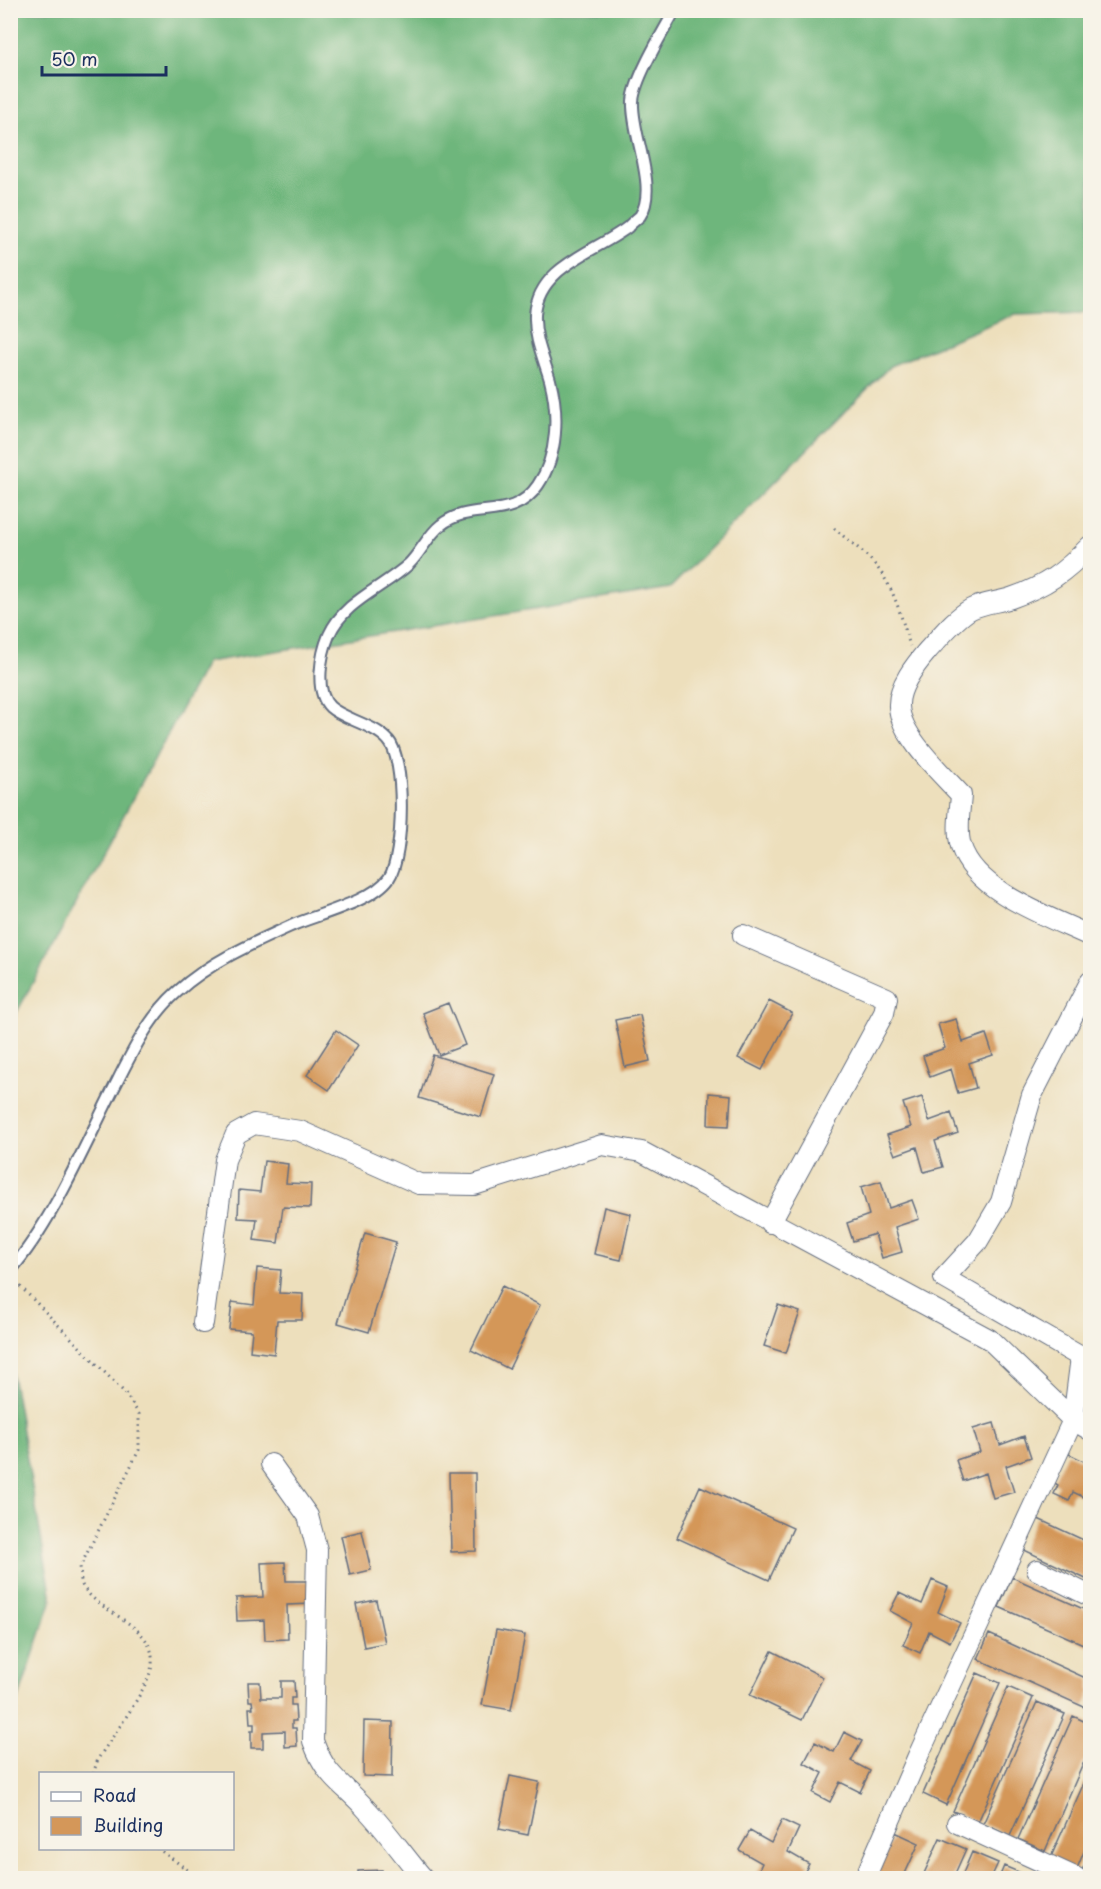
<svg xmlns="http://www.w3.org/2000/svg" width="1101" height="1889" font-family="'Playpen Sans',sans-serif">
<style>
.forest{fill:#6eb67c;stroke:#44726d;stroke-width:1.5}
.building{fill:#d49759}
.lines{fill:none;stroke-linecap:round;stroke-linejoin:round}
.lane-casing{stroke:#646d7f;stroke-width:14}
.street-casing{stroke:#646d7f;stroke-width:22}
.path{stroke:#646d7f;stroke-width:3;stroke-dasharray:1.5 4.5;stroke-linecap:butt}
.lane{stroke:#fff;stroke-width:10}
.street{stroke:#fff;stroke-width:20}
</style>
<rect width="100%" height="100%" fill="#f7f3e8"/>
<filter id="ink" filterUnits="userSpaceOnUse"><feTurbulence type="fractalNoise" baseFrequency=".0167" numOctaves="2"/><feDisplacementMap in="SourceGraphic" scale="12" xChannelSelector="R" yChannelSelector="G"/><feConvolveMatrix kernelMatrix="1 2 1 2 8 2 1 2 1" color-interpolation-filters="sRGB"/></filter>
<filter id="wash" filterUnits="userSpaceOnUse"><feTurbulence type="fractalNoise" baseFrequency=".008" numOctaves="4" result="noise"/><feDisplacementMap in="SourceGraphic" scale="24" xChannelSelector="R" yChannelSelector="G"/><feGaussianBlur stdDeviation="1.35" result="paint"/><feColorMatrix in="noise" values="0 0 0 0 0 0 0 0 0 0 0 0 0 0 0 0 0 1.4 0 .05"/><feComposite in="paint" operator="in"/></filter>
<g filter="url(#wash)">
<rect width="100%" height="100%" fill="#eddfbc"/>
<path class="forest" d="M11,11H1090V312L1015,314L890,366L670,588L207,662L11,1023Z
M10,1364L52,1599L11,1721H10Z"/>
<g id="blocks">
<path class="building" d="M769,1001L792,1013L762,1070L738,1058Z
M448,1003L465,1045L439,1055L423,1013Z
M640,1015L650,1061L625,1067L615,1020Z
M956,1019L963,1042L986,1034L993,1055L969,1063L976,1088L958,1093L951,1069L930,1077L923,1056L945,1048L938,1024Z
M336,1030L358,1045L329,1090L307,1075Z
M433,1055L494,1074L481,1117L419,1098Z
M709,1093L731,1095L729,1126L708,1125Z
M922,1097L929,1121L951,1113L958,1133L935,1141L943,1167L924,1172L917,1147L895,1155L887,1135L911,1127L903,1103Z
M264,1161L288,1164L286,1183L311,1184L310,1208L283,1207L278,1243L254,1240L257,1219L238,1218L239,1190L260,1192Z
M881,1181L889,1208L912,1200L919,1219L895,1227L902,1252L882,1258L875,1234L853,1241L847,1223L869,1215L861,1187Z
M604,1207L631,1214L621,1260L594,1254Z
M365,1233L396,1242L369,1332L338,1323Z
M257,1268L281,1270L279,1293L303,1294L302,1320H277L274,1354L250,1351L252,1331L229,1329L232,1302L254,1305Z
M502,1286L540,1305L509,1369L471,1350Z
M778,1305L800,1312L786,1353L764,1346Z
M994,1423L1000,1445L1024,1436L1031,1457L1006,1466L1014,1492L993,1498L986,1473L963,1481L956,1460L980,1452L973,1429Z
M1067,1453L1090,1464V1500L1073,1492L1069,1501L1054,1494L1058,1485L1053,1482Z
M449,1473H475L476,1551L451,1552Z
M700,1486L793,1528L769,1580L677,1538Z
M1036,1518L1090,1543V1581L1022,1549Z
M362,1531L371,1570L350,1575L341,1536Z
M285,1562L286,1581H312L313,1604L287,1605L288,1639L265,1640L264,1620L237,1621L236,1598L263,1597L261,1563Z
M1012,1577L1090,1612V1647L999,1607Z
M932,1580L948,1587L938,1612L960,1623L950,1642L929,1631L920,1653L903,1645L913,1623L890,1611L899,1593L922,1604Z
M376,1600L385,1643L364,1647L356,1604Z
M496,1630L525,1635L511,1710L482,1705Z
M989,1634L1090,1680V1693L1084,1707L978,1659Z
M772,1651L823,1677L802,1720L750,1695Z
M977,1673L1000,1683L946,1805L923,1794Z
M281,1681H294L295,1698H291V1705H295L296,1721H292V1728H296L297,1746L285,1747V1731L263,1732V1748H251V1731H254V1724H250L249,1708H253L252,1701H249L248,1682H260L261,1698H281Z
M1008,1687L1033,1698L978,1822L953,1811Z
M1037,1702L1065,1714L1010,1836L983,1824Z
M1073,1716L1090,1724V1748L1045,1851L1018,1839Z
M364,1721L393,1722L392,1777L363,1776Z
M844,1732L862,1741L851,1761L870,1771L860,1792L840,1782L830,1802L813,1793L823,1773L804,1763L815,1742L834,1752Z
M510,1776L539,1782L528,1835L499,1829Z
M1084,1783L1090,1786V1837L1076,1871L1050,1859Z
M782,1820L799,1828L788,1852L809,1864L801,1878H790L779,1872L776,1878H755L762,1863L739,1850L750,1831L771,1843Z
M895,1832L919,1843L903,1878H874Z
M940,1838L966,1849L953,1878H922Z
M972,1852L998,1863L991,1878H961Z
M1090,1853V1878H1087L1080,1875Z
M1004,1866L1033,1878H999Z
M382,1870L383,1878H358V1871Z"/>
</g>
</g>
<g filter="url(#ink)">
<use href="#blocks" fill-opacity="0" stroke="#646d7f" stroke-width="1.5"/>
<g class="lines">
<defs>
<path id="lane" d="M10,1271C54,1220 86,1142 117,1082C133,1050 150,1016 177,992C210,962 253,943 293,925C319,914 373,901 389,878C404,856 406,758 388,740C373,724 343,719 330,707C314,691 321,654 329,635C344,601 383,588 409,564C421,552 428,535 441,525C471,500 512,524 538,485C558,456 559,414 550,380C544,359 534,338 535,315C538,266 596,252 628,227C629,225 639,217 640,216C659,188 631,134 633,101C635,78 663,32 675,10"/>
<path id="street" d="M1090,546C1065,572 1046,586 1011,598C999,602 983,603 971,609C955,618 941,636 928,650C916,664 898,686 899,706C900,736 942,774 961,795C960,811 956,831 961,846C975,892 1050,917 1090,936
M743,935L887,998L884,1013L770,1223
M203,1323L225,1160L236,1134L254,1124L300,1131L419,1184L474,1185L602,1145L642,1152L989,1339L1073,1420L1090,1430
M271,1464L308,1516L317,1550L313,1741C326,1778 343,1783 367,1810C387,1831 404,1856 423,1878
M1037,1570L1090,1596
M957,1823L1077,1878
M865,1878L918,1756L1073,1420L1081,1357L944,1278L978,1241L1001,1202L1032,1095L1090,982"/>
</defs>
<use href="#lane" class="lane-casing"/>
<use href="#street" class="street-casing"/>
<path class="path" d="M834,528C847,540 864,551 875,565C895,588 901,617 910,646
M16,1282L125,1393L139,1414V1450L80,1567C81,1573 80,1580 82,1585C99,1615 156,1624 152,1664C150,1687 111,1738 98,1759L93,1774
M157,1848L199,1878"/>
<use href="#lane" class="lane"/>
<use href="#street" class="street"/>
</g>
</g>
<rect width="1101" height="1889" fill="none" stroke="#f7f3e8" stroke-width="36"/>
<rect x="39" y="1772" width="195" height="78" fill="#f7f3e8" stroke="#9fa5b1" stroke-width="1.5"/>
<rect x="51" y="1792" width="30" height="9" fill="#ffffff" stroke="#9fa5b1" stroke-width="1.5"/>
<text x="93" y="1802" font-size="18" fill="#1b2f5e">Road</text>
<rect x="51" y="1817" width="30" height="18" fill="#d49759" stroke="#9fa5b1" stroke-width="1.5"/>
<text x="93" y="1832" font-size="18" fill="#1b2f5e">Building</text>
<path d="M42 66v9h124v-9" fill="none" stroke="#1b2f5e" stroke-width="3"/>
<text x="51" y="66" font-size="18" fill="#1b2f5e" stroke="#f7f3e8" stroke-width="4.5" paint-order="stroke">50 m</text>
</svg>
